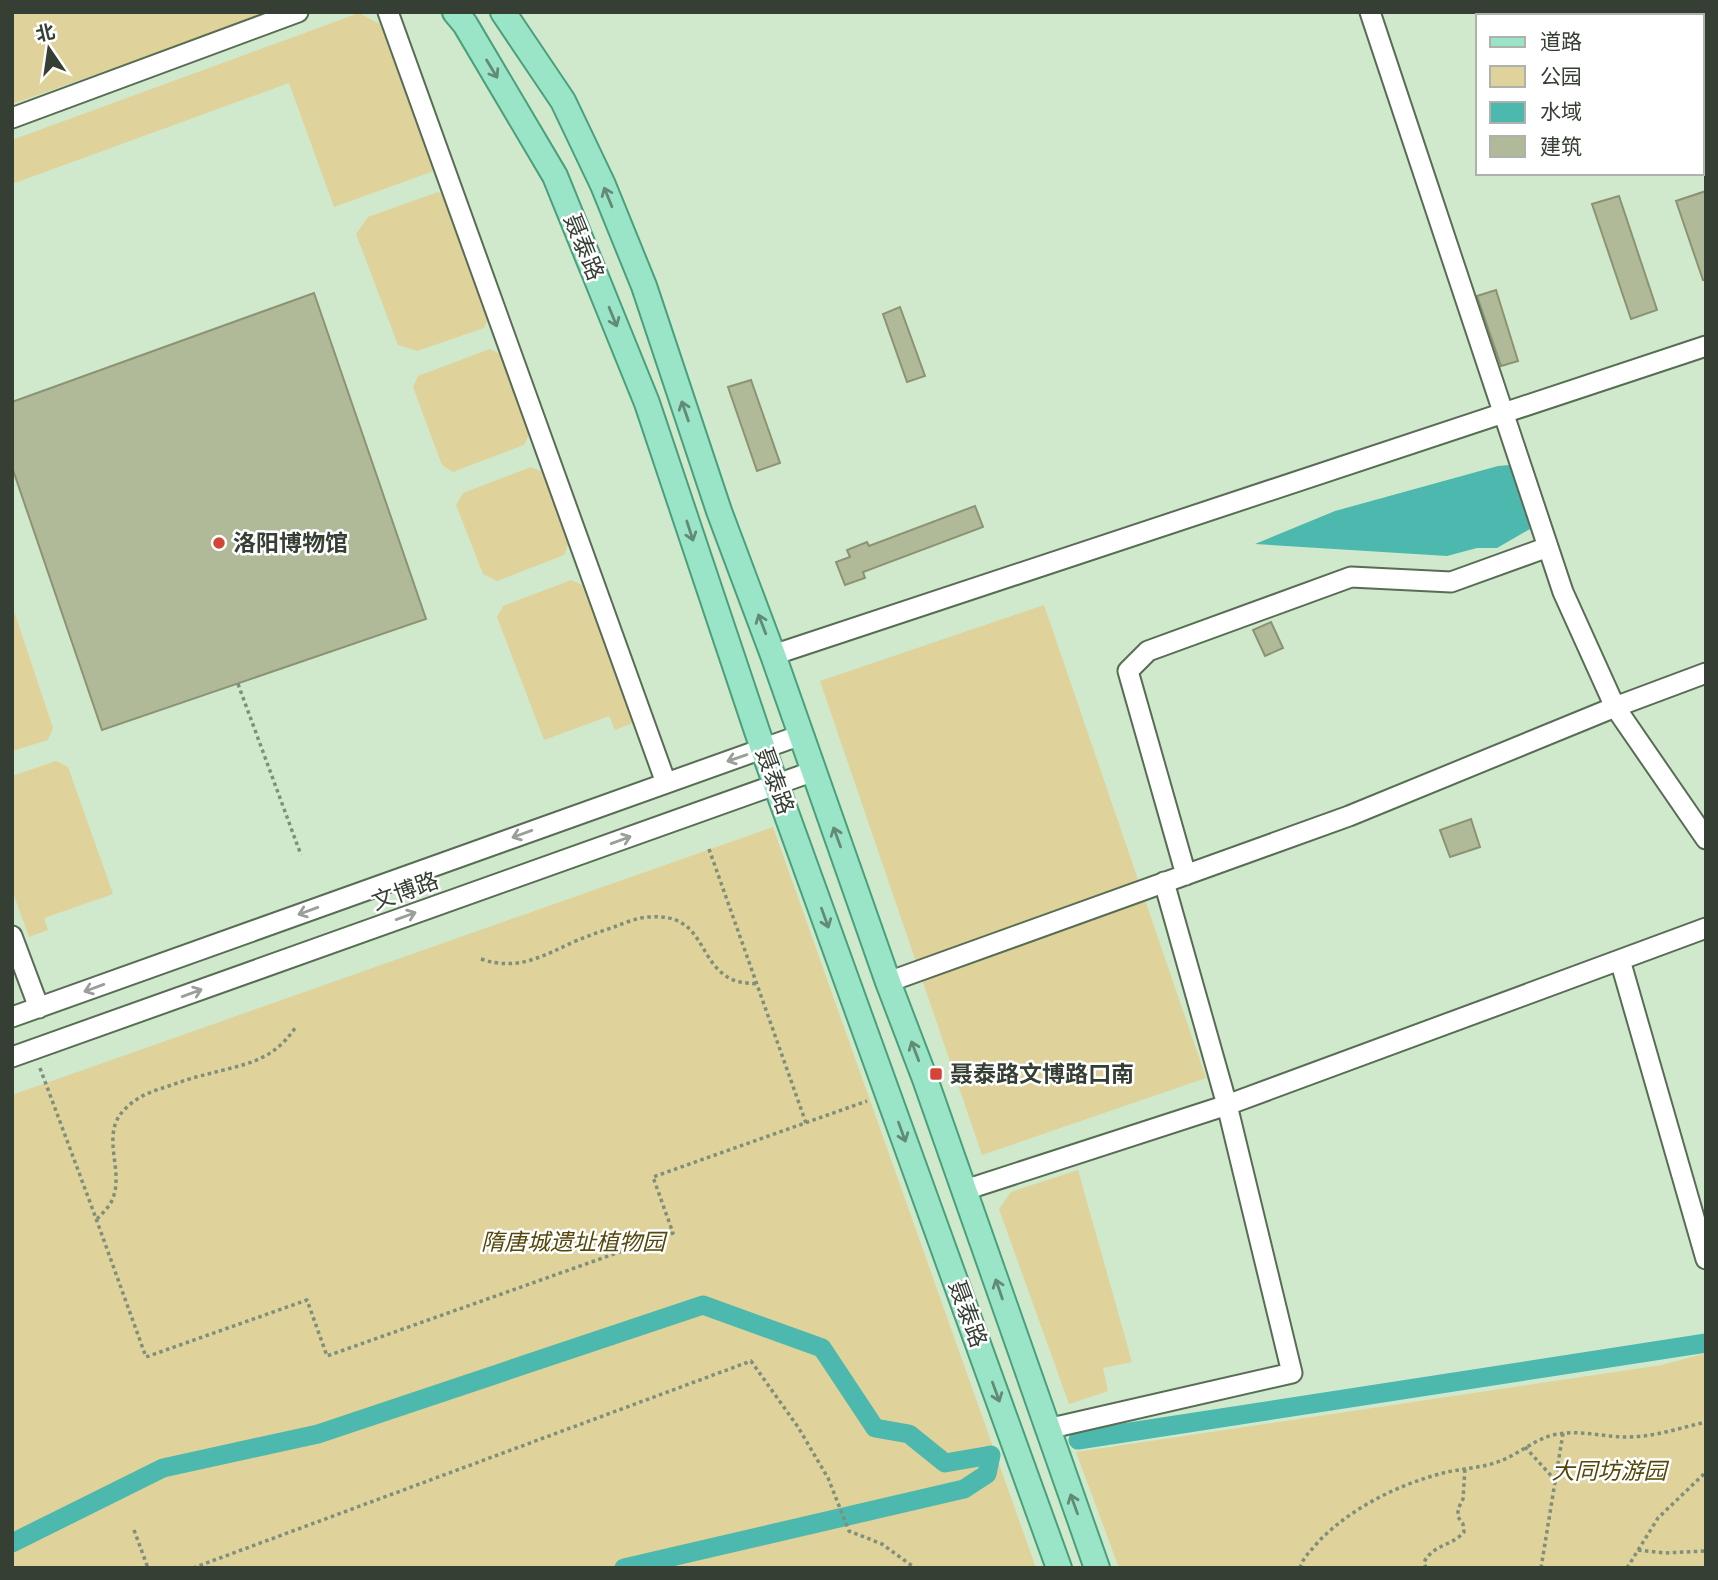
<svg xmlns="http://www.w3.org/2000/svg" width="1718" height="1580" font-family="'Crimson Pro','Noto Sans SC',serif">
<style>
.green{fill:#dfd29a}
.water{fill:#4db8ad}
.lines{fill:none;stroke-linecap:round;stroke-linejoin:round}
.canal{stroke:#4db8ad;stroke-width:19}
.building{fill:#b1ba98;stroke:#8b9373;stroke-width:2}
.minor-casing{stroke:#576d54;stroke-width:23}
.major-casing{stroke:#4aa07b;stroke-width:28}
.path{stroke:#7e8f7b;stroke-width:3.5;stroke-dasharray:3.5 3.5;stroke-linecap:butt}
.minor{stroke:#fff;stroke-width:19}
.major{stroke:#9ae5c7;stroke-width:24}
.oneway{stroke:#628a76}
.oneway2{stroke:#9a9f99}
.poi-dot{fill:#d34637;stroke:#fff;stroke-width:2.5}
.labels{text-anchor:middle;stroke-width:5;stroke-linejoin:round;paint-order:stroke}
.street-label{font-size:23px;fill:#353f33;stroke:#fff}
.poi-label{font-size:23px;font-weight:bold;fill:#353f33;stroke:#fff;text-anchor:start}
.park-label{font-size:23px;font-style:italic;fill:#55480b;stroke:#fff}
</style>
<rect width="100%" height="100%" fill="#d0e9cc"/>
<path class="green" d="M12,12H273L12,104Z
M359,13L380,24L434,171L334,207L289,83L12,184V140Z
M438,192L448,196L491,314L484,328L417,351L398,345L356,234L368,217Z
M490,349L502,355L530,432L524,445L453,472L442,465L413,387L418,376Z
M531,467L542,472L569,542L564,555L497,581L483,574L456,505L463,493Z
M571,580L582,585L635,722L615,730L609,716L544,740L497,617L503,606Z
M12,605L53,728L48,740L12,751Z
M1044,605L1206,1078L982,1155L820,681Z
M56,761L68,767L113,894L44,918L48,930L29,937L12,890V776Z
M773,827L1036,1568H12V1095Z
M1078,1170L1132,1362L1103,1368L1108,1391L1069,1404L999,1209L1011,1192Z
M1706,1353V1568H1119L1076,1452L1662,1365Z"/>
<path class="water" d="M1510,465L1517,474L1530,529L1497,548H1477L1447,556L1255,544L1335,511L1498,466Z"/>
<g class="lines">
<path class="canal" d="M1078,1440L1706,1343
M12,1543L163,1468L318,1434L703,1305L822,1348L875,1428L909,1434L945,1463L991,1455L987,1474L964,1489L624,1568"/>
</g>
<path class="building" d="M1706,191V280H1703L1676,201Z
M1619,196L1657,310L1631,319L1592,204Z
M1496,290L1518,361L1501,366L1477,296Z
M314,293L426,619L102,730L12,467V402Z
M900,307L925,376L907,382L883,314Z
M751,380L780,463L757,471L728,387Z
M975,506L983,527L863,572L865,578L845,585L836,562L850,557L847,550L867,542L869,546Z
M1271,622L1283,648L1265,656L1253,630Z
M1471,819L1480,847L1450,857L1440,830Z"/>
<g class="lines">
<defs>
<path id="minor" d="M388,12L666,783
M1370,12L1563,592L1615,707L1706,839
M12,118L298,12
M773,655L1706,346
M1186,875L1128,671L1148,651L1351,577L1451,582L1548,547
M12,936L39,1008
M1620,960L1706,1259
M888,982L1349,816L1615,707L1706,673
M12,1017L801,735
M12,1057L814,771
M965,1190L1227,1105L1706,928
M1047,1429L1292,1373L1227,1105L1164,882"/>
<path id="major" d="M455,12L465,24L555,176L647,403L763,749L1059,1568
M503,12L563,101L603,185L644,286L719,511L773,655L888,982L925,1079L1097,1568"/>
</defs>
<use href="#minor" class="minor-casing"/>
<use href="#major" class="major-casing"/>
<path class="path" d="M238,684L301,855
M709,849L806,1123
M481,959C519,972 544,955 578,940C590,935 602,931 614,927C625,923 638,917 650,917C705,913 696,961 731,979C739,983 748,983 757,984
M40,1068L94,1213L146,1357L307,1300L327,1356L673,1233L653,1177L867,1101
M97,1219C103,1213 110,1206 113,1198C124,1169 100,1135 124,1110C135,1098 151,1091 166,1087C180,1082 194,1077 208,1074C245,1064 272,1062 295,1028
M1525,1447L1556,1481
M134,1530L148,1568
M1638,1550L1665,1553L1706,1551
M193,1568L751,1361L798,1427L828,1478L849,1531L882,1544L915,1568
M1300,1568C1303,1557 1311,1551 1318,1542C1351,1508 1397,1485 1443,1473C1463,1468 1486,1468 1505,1459C1523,1451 1538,1437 1558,1434C1581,1430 1604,1437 1627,1437C1654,1437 1680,1428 1706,1422
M1426,1568L1424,1562C1434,1544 1452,1546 1464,1532L1463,1524L1458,1517V1509L1463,1499L1465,1468
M1541,1568L1563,1433
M1627,1568L1658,1518L1706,1472"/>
<use href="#minor" class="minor"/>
<use href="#major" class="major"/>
</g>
<defs><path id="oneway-shaft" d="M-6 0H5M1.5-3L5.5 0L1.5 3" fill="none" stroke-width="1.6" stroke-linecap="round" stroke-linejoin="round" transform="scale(1.75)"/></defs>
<g class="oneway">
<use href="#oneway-shaft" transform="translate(492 69) rotate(59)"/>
<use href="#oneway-shaft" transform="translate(608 197) rotate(-112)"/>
<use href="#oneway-shaft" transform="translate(613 317) rotate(68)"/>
<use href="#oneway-shaft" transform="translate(685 411) rotate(-109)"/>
<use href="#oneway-shaft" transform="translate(690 531) rotate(72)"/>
<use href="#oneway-shaft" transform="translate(762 624) rotate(-111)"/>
<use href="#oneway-shaft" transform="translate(837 837) rotate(-110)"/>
<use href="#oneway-shaft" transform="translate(825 918) rotate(70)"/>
<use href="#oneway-shaft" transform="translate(915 1051) rotate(-111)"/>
<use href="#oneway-shaft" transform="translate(902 1132) rotate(70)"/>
<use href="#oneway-shaft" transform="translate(999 1289) rotate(-109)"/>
<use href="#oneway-shaft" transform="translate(996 1392) rotate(70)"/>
<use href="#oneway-shaft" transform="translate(1074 1504) rotate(-110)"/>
</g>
<g class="oneway2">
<use href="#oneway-shaft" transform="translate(737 758) rotate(161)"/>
<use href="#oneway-shaft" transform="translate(522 834) rotate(160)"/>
<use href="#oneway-shaft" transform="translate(621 840) rotate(-20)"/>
<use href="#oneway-shaft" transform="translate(308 911) rotate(160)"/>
<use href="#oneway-shaft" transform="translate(406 916) rotate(-20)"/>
<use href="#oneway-shaft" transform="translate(94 988) rotate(160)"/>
<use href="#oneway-shaft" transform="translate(192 993) rotate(-20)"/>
</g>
<g class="poi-dot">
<circle cx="219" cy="543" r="7"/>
<rect x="929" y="1067" width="14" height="14" rx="3.5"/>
</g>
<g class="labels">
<g class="street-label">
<text transform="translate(584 247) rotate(68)" y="8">聂泰路</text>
<text transform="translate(775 781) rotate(70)" y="8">聂泰路</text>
<text transform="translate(405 891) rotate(-20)" y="8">文博路</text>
<text transform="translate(968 1314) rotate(70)" y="8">聂泰路</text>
</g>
<g class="poi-label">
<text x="233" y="551">洛阳博物馆</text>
<text x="950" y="1082">聂泰路文博路口南</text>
</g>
<g class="park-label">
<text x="573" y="1250">隋唐城遗址植物园</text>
<text x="1609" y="1479">大同坊游园</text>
</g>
</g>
<rect width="1718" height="1580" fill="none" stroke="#353f33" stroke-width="28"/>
<rect x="1476" y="14" width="228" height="161" fill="#ffffff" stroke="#aeb2ad" stroke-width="2"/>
<rect x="1490" y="37" width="35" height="10" fill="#9ae5c7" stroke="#aeb2ad" stroke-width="2"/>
<text x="1540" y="49" font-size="21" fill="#353f33">道路</text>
<rect x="1490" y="66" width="35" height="21" fill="#dfd29a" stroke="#aeb2ad" stroke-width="2"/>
<text x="1540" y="84" font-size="21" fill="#353f33">公园</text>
<rect x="1490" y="102" width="35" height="21" fill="#4db8ad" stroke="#aeb2ad" stroke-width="2"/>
<text x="1540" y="119" font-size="21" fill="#353f33">水域</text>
<rect x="1490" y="136" width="35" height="21" fill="#b1ba98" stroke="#aeb2ad" stroke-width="2"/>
<text x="1540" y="154" font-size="21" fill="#353f33">建筑</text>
<g transform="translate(49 49) rotate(347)" stroke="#ffffff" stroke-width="5" paint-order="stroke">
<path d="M0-5L12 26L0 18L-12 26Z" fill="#353f33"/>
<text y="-10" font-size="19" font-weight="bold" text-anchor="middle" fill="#353f33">北</text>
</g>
</svg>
